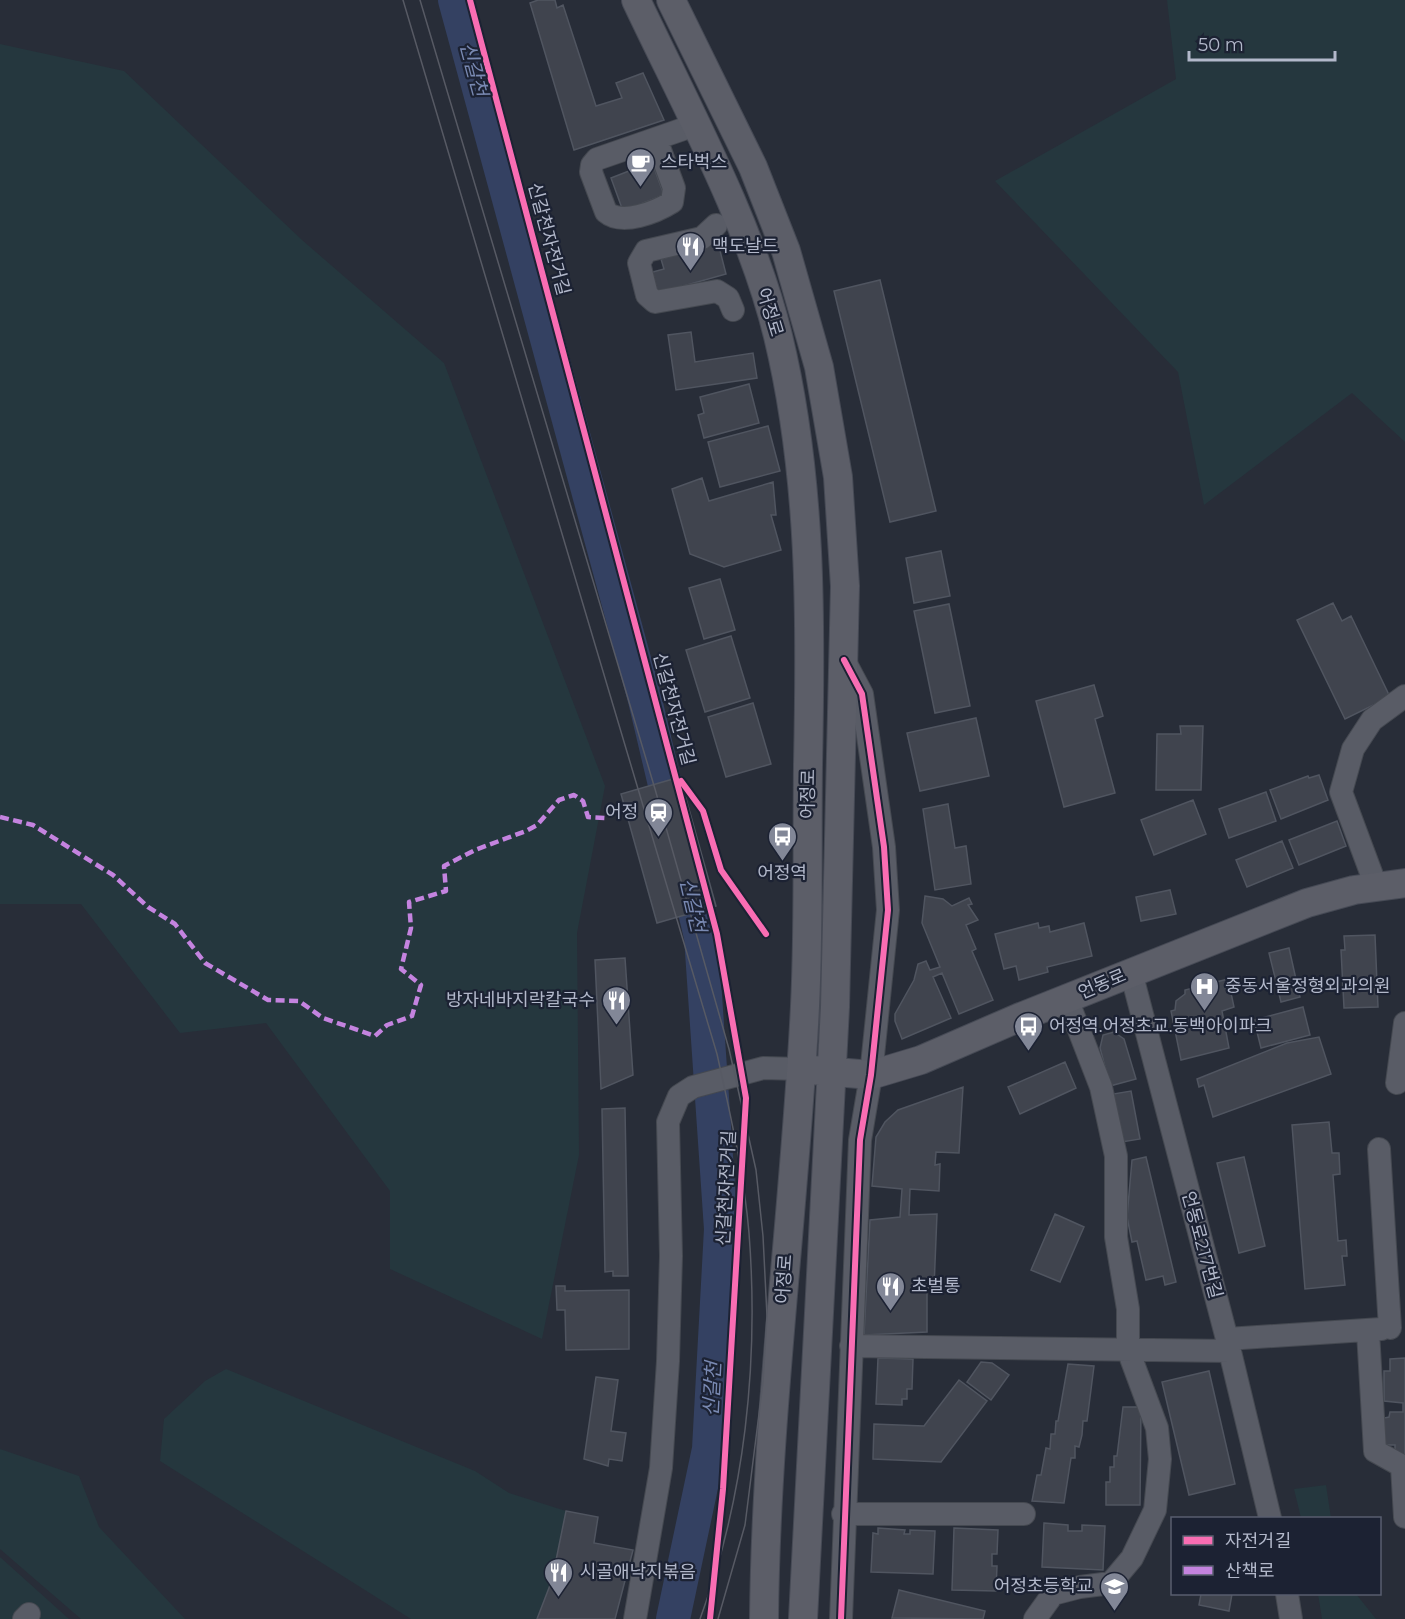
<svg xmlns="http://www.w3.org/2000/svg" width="1405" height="1619" font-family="Montserrat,'Noto Sans KR',sans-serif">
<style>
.green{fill:#25373e}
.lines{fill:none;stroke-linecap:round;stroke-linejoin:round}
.river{stroke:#344162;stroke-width:34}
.building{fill:#40444e;stroke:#505560;stroke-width:1.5}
.minor-casing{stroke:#454951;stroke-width:24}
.major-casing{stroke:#464a55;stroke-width:30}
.minor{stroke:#595c66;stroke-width:22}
.major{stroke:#5c5e68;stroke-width:28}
.tram{stroke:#575a64;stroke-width:1.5}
.quiet{stroke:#c483df;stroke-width:4.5;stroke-dasharray:9 4.5;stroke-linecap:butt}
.cycleway-casing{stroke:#1c2233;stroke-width:10}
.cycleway{stroke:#f96db3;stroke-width:6}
.labels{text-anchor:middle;stroke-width:4.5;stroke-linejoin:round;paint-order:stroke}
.poi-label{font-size:18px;fill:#b2b8ca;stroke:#1c2233;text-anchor:start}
.street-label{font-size:18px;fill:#b2b8ca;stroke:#1c2233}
.water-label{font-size:20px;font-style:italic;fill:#7989b2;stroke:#1c2233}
</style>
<rect width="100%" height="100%" fill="#282d38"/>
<path class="green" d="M1167,0H1405V442L1352,393L1204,505L1178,372L995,181L1176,79Z
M0,44L124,71L302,240L444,363L605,786L577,933L579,1155L542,1339L390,1269V1191L266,1023L180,1033L81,904H0Z
M226,1369L475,1471L509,1493L566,1511L552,1580L537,1619H411L160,1461L164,1419L205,1381Z
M0,1449L79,1476L99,1527L185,1619H81L0,1549Z
M1326,1485L1331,1518H1301L1294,1489Z
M0,1557L69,1619H0Z
M1318,1594H1356L1376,1619H1322Z"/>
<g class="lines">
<path class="river" d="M455,0L645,700L701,937L721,1229L709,1449L673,1619"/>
</g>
<path class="building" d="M538,0H555L557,8L563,5L596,106L622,98L616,83L643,73L664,120L574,150L530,3Z
M652,162L664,195L623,211L611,178Z
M718,243L726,274L655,294L649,273L664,269L661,259Z
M880,280L936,511L890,522L834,291Z
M691,332L695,362L753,353L757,378L676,390L668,335Z
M749,384L759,423L704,438L698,415L704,413L700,397Z
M768,426L780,471L720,487L708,442Z
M702,478L709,501L773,482L776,515H771L781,550L724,567L690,554L672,489Z
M941,551L950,596L914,603L906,558Z
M720,579L735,630L704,639L689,588Z
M1333,603L1342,621L1351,616L1390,697L1345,719L1297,620Z
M949,604L970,706L935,713L914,611Z
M731,636L750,698L705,712L686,650Z
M1094,685L1103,716L1095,719L1115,793L1064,807L1036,701Z
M753,703L771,764L726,777L708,717Z
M976,718L989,776L920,791L907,733Z
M1180,726H1203L1201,790H1156L1157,734H1181Z
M1319,775L1328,800L1281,819L1270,790L1308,776L1309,778Z
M680,777L716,906L657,923L621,794Z
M1266,792L1276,821L1229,838L1219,809Z
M1193,800L1206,834L1154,855L1141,820Z
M948,804L955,848L966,846L971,884L935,890L923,809Z
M1337,821L1346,846L1299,865L1289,840Z
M1282,841L1293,868L1247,887L1236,860Z
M1170,890L1176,914L1141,921L1136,897Z
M925,896L943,899L952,906L969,898L972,904L968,905L978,920L966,925L976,949L972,951L993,1000L959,1014L942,973L933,977L951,1018L902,1039L895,1021V1014L914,980L918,964L926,961L930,970L940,967L922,923Z
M1038,923L1039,928L1049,926L1050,932L1084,923L1092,956L1047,967L1048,972L1019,980L1016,966L1004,969L995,934Z
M1375,935L1378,1007L1344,1008L1341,950H1345L1344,936Z
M1289,948L1300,997L1281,1002L1269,953Z
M625,958L633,1075L601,1089L595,960Z
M1228,979L1234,1007L1222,1011L1229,1048L1181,1060L1171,1011L1175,1010L1176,1001L1185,994V990Z
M1303,1007L1310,1035L1261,1048L1254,1020Z
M1114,1032L1124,1039L1136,1079L1110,1086L1100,1048L1103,1035Z
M1319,1037L1331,1074L1213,1117L1204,1085L1199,1087L1197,1079L1287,1043Z
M1065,1062L1076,1088L1020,1114L1008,1087Z
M963,1087L959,1153L936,1152L935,1165L940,1164L939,1191L910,1189L909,1215L937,1214L934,1288H927V1332L864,1335L870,1220L900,1217L902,1189L872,1186L876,1137L885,1122L898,1110Z
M1131,1091L1140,1139L1122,1142L1113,1094Z
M625,1108L628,1276H613V1271L605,1272L602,1109Z
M1329,1122L1332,1153H1339L1340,1174L1333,1175L1338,1241L1346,1240L1347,1256H1342L1345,1285L1305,1289L1292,1125Z
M1146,1157L1176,1282L1165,1285L1163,1276L1146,1280L1137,1241L1132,1242L1127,1217L1132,1160Z
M1244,1157L1265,1246L1239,1253L1217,1163Z
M1055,1214L1084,1227L1060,1282L1031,1270Z
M556,1286H565V1291L629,1290V1349L566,1350L565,1310H557Z
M878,1358L913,1359L912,1389H907V1399H902V1405L876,1404Z
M1405,1358V1457L1395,1458V1445H1384V1418L1389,1417L1390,1412H1403V1403L1384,1401V1371H1390V1359Z
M981,1362L992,1363L1009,1375L991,1400L967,1382Z
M1068,1364L1094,1366L1087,1421H1083L1082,1435L1079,1447L1075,1446V1458H1071L1064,1503L1032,1501L1037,1475H1041L1046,1448L1050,1449L1051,1434H1055L1056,1421H1058Z
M1209,1371L1235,1484L1189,1495L1162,1382Z
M596,1377L618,1380L611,1431L626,1433L622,1461L609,1459L608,1466L584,1459Z
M959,1380L987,1401L941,1462L873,1459L874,1424L924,1426Z
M1123,1407H1141L1140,1505H1106V1482H1110V1467H1114V1456H1117Z
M566,1511L598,1517L594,1543L633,1550L615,1619H537L552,1580Z
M1044,1523L1068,1525V1531H1082V1525L1105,1526L1103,1570L1042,1567Z
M878,1528L905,1530L904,1534H910V1530L935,1531L933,1574L871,1572L873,1533L878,1534Z
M954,1528L998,1530L997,1554H992V1566H997L996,1591L952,1590Z
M899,1590L985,1611L983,1619L892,1618Z
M1201,1594H1232L1229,1611L1199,1605Z"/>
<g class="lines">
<defs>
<path id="minor" d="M656,139L674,188L672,202C656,212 622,226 606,212L591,172L592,165L597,159L695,125
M716,225L702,238L646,251L639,263L647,295L655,302L717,291L728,298L733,310
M1376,886L1341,792L1353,749L1372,720L1405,696
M1131,972L1227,1339L1270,1518
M1397,1083L1405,1023
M1379,1149L1390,1328
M1368,1332L1375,1451L1402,1466L1405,1517
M1227,1339L1381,1329
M851,1346L1230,1351
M843,1514H1024
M1287,1594L1291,1619
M24,1619L29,1614
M635,1619L661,1468L668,1361L671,1256L668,1122L679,1096L693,1087L763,1068L800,1069
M841,1619L860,1140L871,1075L888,910L884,847L862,694L844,660
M1035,1619L1053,1594L1080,1587L1111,1583L1132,1558L1155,1510L1160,1459L1157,1428L1128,1350V1309L1116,1237V1156L1101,1087L1067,999"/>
<path id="major" d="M636,0C685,104 751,224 778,336C812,477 811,621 808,765C807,845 809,926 805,1006C795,1210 766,1414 764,1619
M671,0L753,167L786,251L819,367L838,477L845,586L835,1007L803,1619
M812,1070L871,1075L921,1060L1018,1018L1307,903L1354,890L1405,883"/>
</defs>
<use href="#minor" class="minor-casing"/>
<use href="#major" class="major-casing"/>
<use href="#minor" class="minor"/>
<use href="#major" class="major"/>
<path class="tram" d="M403,0L717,1054C730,1113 744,1173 749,1233C759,1362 745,1497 700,1619
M420,0L655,789L729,1049L756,1170L763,1236L767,1316L763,1382L745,1525L718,1619"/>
<path class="quiet" d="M0,817L33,825L113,875L148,907L175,924L205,963L268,1000L299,1001L323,1018L375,1036L387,1025L412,1016L421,985L401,969L411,928L409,902L446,891L444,866L475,850L526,831L537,825L559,800L574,795L583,801L588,817L606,818"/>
<defs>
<path id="cycleway" d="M470,0L717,934L746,1098L723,1489L710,1619
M681,781L703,811L721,870L766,934
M841,1619L860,1140L871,1075L888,910L884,847L862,694L844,660"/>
</defs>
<use href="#cycleway" class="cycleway-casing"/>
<use href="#cycleway" class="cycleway"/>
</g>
<defs>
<symbol id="cafe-pin" viewBox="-11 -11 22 30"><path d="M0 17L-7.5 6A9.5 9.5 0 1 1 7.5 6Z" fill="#828797" stroke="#1c2233"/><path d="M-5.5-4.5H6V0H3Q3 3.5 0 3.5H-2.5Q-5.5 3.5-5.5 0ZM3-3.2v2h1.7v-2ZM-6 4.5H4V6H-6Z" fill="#fff"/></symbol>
<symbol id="restaurant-pin" viewBox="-11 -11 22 30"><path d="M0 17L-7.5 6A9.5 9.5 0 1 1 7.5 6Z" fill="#828797" stroke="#1c2233"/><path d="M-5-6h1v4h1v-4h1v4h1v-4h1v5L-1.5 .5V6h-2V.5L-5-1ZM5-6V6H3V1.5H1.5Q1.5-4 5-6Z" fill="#fff"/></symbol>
<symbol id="station-pin" viewBox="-11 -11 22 30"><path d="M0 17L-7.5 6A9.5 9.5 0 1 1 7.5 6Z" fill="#828797" stroke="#1c2233"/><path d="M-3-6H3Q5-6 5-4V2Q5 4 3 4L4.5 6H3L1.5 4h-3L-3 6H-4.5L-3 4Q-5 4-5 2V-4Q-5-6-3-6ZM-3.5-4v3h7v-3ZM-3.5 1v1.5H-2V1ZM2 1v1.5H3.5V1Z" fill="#fff"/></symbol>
<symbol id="bus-pin" viewBox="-11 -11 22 30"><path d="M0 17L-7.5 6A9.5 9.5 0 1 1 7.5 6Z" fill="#828797" stroke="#1c2233"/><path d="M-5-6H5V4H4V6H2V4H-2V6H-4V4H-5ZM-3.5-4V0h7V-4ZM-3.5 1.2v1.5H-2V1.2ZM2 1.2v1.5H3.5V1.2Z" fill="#fff"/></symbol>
<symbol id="hospital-pin" viewBox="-11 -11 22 30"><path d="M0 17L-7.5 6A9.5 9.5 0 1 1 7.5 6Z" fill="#828797" stroke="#1c2233"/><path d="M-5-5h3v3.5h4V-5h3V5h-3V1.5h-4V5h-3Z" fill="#fff"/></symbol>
<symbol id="school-pin" viewBox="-11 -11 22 30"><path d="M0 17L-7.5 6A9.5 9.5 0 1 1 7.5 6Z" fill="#828797" stroke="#1c2233"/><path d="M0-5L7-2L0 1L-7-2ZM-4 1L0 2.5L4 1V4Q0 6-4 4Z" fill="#fff"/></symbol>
</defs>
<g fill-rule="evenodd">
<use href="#cafe-pin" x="624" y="146" width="33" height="45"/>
<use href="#restaurant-pin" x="674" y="230" width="33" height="45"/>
<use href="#station-pin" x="642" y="796" width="33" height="45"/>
<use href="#bus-pin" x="766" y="820" width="33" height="45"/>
<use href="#hospital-pin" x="1188" y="970" width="33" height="45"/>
<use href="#restaurant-pin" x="600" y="984" width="33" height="45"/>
<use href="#bus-pin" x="1012" y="1010" width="33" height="45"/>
<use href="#restaurant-pin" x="874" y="1270" width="33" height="45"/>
<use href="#restaurant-pin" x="542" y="1556" width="33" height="45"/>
<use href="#school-pin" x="1098" y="1570" width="33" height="45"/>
</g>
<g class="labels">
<g class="poi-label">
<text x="661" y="168">스타벅스</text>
<text x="712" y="252">맥도날드</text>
<text x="638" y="818" text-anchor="end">어정</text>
<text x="782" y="879" text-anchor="middle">어정역</text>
<text x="1225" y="992">중동서울정형외과의원</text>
<text x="595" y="1006" text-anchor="end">방자네바지락칼국수</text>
<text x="1049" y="1032">어정역.어정초교.동백아이파크</text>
<text x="911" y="1292">초벌통</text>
<text x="580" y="1578">시골애낙지볶음</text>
<text x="1093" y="1592" text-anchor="end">어정초등학교</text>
</g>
<g class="street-label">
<text transform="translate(549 239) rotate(75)" y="6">신갈천자전거길</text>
<text transform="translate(770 312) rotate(73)" y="6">어정로</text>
<text transform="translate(674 709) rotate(75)" y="6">신갈천자전거길</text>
<text transform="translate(808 794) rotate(-89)" y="6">어정로</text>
<text transform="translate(1102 984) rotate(-23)" y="6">언동로</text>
<text transform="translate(726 1188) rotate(-87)" y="6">신갈천자전거길</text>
<text transform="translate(1202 1245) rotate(75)" y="6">언동로217번길</text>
<text transform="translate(784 1279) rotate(-86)" y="6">어정로</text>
</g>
<g class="water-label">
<text transform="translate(474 69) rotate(75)" y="7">신갈천</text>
<text transform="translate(693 905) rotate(77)" y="7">신갈천</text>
<text transform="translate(712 1389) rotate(-87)" y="7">신갈천</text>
</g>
</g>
<rect x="1171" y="1517" width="210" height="78" fill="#1c2233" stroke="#585e6f" stroke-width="1.5"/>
<rect x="1183" y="1536" width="30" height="9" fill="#f96db3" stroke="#585e6f" stroke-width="1.5"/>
<text x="1225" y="1547" font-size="18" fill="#b2b8ca">자전거길</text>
<rect x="1183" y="1566" width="30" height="9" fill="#c483df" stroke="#585e6f" stroke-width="1.5"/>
<text x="1225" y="1577" font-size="18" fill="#b2b8ca">산책로</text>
<path d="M1189 51v9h146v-9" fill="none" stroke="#b2b8ca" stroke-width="3"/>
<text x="1198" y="51" font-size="18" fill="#b2b8ca" stroke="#1c2233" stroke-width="4.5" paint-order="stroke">50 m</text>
</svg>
